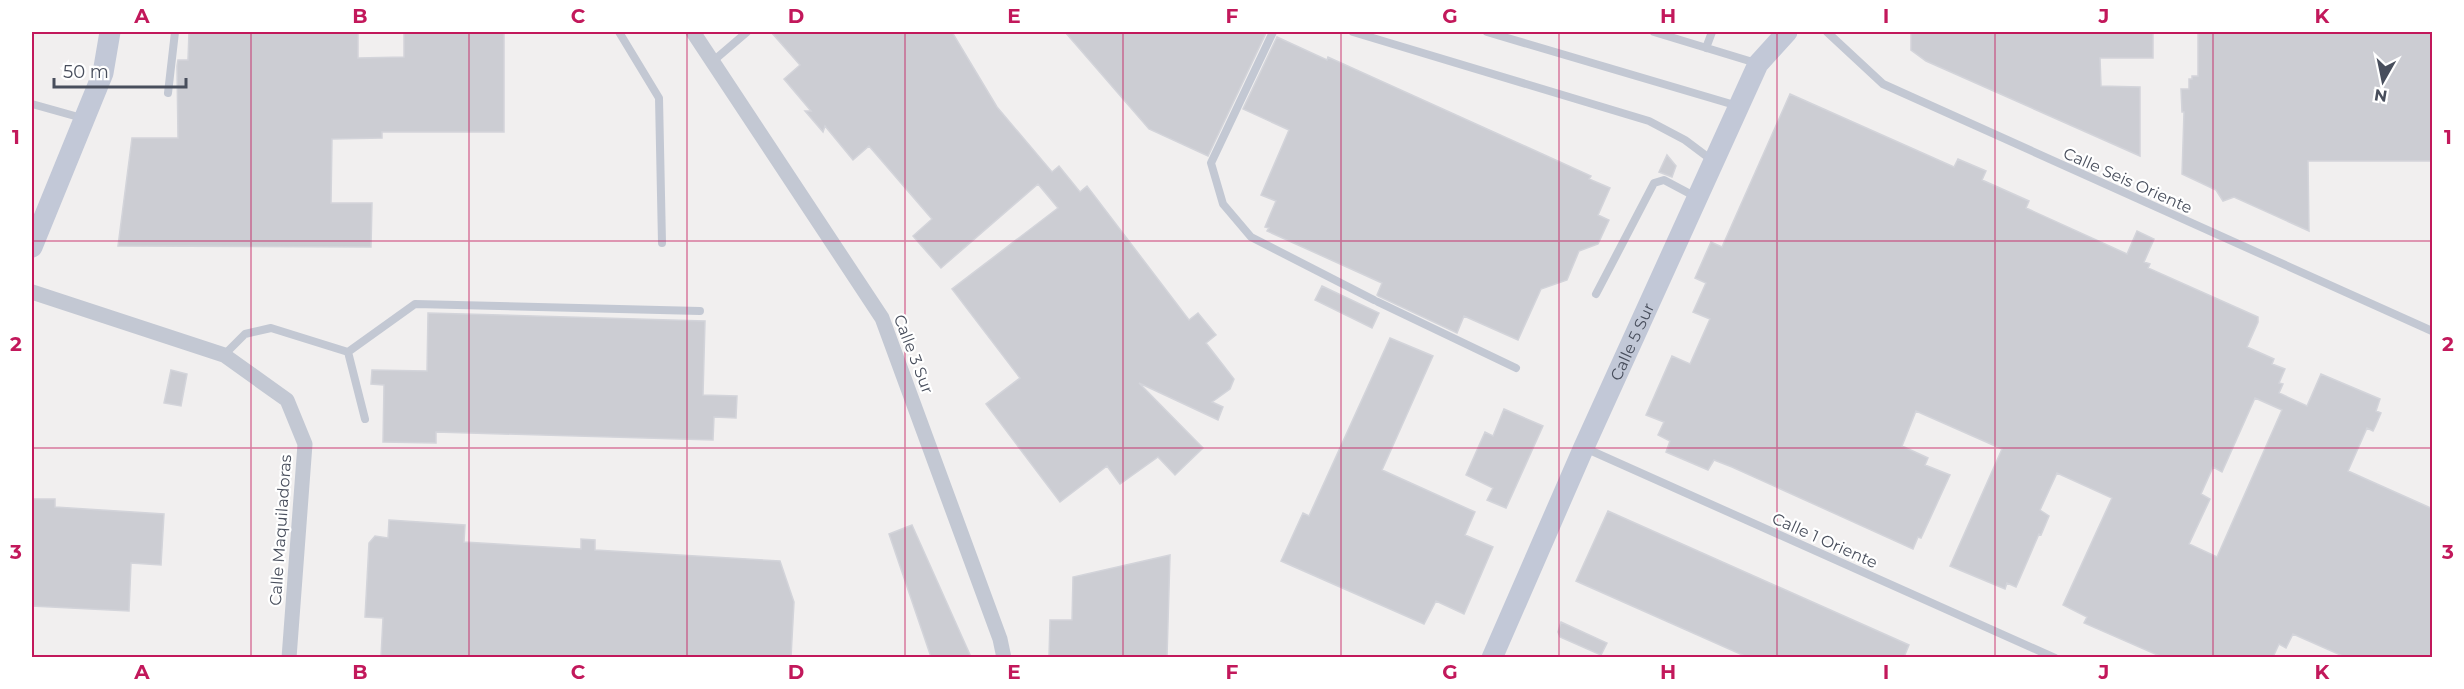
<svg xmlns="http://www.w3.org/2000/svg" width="2464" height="689" font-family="Montserrat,sans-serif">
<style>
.building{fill:#cccdd3;stroke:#d3d4da;stroke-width:1.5;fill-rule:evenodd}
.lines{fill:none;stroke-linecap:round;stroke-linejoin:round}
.lane{stroke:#c3c8d3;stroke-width:8}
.street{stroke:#c3c8d3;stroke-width:15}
.secondary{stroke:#c2c8d7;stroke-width:21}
.grid{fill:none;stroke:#c2185b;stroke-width:1.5;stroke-opacity:0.55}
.labels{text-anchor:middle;stroke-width:4.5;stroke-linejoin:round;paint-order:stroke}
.street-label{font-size:16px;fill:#484e5c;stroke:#fff}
.neatline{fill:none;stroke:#c2185b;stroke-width:2}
.grid-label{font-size:20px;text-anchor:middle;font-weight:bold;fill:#c2185b}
</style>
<rect width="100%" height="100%" fill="#f1efef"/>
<path class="building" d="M189,32H358V58L404,57V32H504V132H382V138L332,139L331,203H372L371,247L118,246L132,138H178L177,66L178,60H188Z
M771,32H952L997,107L1052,172L1059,166L1080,192L1087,186L1189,320L1198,313L1216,335L1206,343L1234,379L1230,389L1212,402L1223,407L1218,420L1139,383L1203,448L1175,475L1158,457L1120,484L1107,466L1060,502L986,404L1020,378L952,289L1058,208L1038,184L941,268L913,236L932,219L869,146L853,160L825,126L823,132L805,111H811L784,79L800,65Z
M1065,32H1264L1266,33L1208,156L1149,129Z
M1911,32H2153V58H2100L2101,86L2140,87V156L1926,61L1911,50Z
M2198,32H2433V161H2308L2309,231L2234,197L2223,201L2216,190L2182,174L2184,112H2182L2181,89H2189V79H2192V76H2198Z
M1277,37L1327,60L1328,57L1591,176L1589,179L1610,188L1598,215L1609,220L1598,244L1579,251L1567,280L1541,289L1518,340L1464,316L1457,333L1378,296L1377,295L1382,283L1267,231L1269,228L1265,227L1276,201L1261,195L1289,130L1243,109Z
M1790,94L1954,167L1958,159L1986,171L1982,180L2029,201L2026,208L2127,254L2137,231L2154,239L2144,262L2150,264L2148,268L2258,317V322L2247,347L2274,359L2272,364L2285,369L2279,383L2283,384L2279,393L2307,406L2321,374L2380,399L2376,411L2381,413L2375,427L2373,431L2367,428L2348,471L2433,509V657H2345L2293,634L2286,648L2279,644L2273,657H2162L2084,623L2087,617L2063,605L2112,498L2057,473L2040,510L2049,516L2041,535L2039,534L2016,587L2007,583L2005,589L1950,566L2002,449L1916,411L1902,446L1928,458L1925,465L1950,475L1921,538L1918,537L1913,549L1732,467L1714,460L1708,470L1666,452L1670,441L1658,435L1664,422L1646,415L1672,356L1690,364L1710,319L1693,312L1706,283L1695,278L1711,242L1722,247ZM2255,398L2282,410L2217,557L2189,544L2210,499L2201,494L2213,467L2222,472Z
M1667,155L1676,166L1672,177L1659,172Z
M1322,286L1379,313L1372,328L1315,300Z
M428,313L705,321L703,395L737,396L736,418L714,417L713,440L436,432V443L383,442L384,385L371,384L372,370L427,371Z
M1390,338L1433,356L1382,470L1475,512L1465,535L1493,547L1464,614L1436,601L1424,624L1281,561L1303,513L1309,516Z
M171,370L187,374L181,406L164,403Z
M1504,409L1543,426L1506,508L1487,500L1493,488L1466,475L1485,432L1493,436Z
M32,499H55V507L164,514L161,565L131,563L129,611L32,606Z
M1608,511L1909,645L1904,657H1747L1576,581Z
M389,520L465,525L464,542L581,549V539L595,540V550L780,561L794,602L791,657H381L383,618L365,617L369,543L375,536L388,538Z
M912,525L971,657H931L889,534Z
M1170,555L1167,657H1049L1050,620H1072L1073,577Z
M1561,622L1607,643L1601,655L1560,637L1558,632Z"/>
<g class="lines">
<path class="lane" d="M619,32L659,98L662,243
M1273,32L1211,163L1223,204L1251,237L1374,300
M1353,32L1649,121L1685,140L1713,161
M1487,32L1738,106
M1654,32L1756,63
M1827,32L1883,84L2432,331
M1706,48L1712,32
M712,62L747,32
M168,93L175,32
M32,104L82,118
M1596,294L1654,183L1664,180L1696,197
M1378,302L1516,368
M348,352L415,304L700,311
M224,355L245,334L271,328L348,352L365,419
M1585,448L2055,658"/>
<path class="street" d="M693,32L882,318L1000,639L1004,658
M32,292L224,355L287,400L305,444L289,658"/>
<g class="secondary">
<path d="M32,247L103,73L110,32"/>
<path id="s1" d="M1492,658L1584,447L1758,64L1787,32"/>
</g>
</g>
<path class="grid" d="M251,32V658M469,32V658M687,32V658M905,32V658M1123,32V658M1341,32V658M1559,32V658M1777,32V658M1995,32V658M2213,32V658M32,241H2432M32,448H2432"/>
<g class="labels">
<g class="street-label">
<text transform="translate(2128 180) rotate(24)" y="6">Calle Seis Oriente</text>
<text dy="6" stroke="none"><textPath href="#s1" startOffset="346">Calle 5 Sur</textPath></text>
<text transform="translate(914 354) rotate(69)" y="6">Calle 3 Sur</text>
<text transform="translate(280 530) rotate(-86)" y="6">Calle Maquiladoras</text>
<text transform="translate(1825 540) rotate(24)" y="6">Calle 1 Oriente</text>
</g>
</g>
<rect width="2464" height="689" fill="none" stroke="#ffffff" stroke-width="66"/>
<g transform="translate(2383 81) rotate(189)" stroke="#ffffff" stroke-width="4.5" paint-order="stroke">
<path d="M0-4.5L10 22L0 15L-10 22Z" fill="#484e5c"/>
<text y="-9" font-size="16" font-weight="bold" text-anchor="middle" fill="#484e5c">N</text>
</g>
<path d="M54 78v9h132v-9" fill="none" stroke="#484e5c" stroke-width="3"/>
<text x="63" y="78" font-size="18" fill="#484e5c" stroke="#ffffff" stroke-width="4.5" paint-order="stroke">50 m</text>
<rect x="33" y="33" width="2398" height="623" class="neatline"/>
<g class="grid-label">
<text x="142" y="23">A</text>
<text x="360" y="23">B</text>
<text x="578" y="23">C</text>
<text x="796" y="23">D</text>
<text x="1014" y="23">E</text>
<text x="1232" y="23">F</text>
<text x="1450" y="23">G</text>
<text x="1668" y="23">H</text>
<text x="1886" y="23">I</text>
<text x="2104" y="23">J</text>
<text x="2322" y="23">K</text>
<text x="16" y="144">1</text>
<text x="2448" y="144">1</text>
<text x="16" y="351">2</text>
<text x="2448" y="351">2</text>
<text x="16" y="559">3</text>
<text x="2448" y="559">3</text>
<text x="142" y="679">A</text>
<text x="360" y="679">B</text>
<text x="578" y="679">C</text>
<text x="796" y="679">D</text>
<text x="1014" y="679">E</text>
<text x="1232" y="679">F</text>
<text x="1450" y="679">G</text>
<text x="1668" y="679">H</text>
<text x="1886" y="679">I</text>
<text x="2104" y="679">J</text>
<text x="2322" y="679">K</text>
</g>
</svg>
